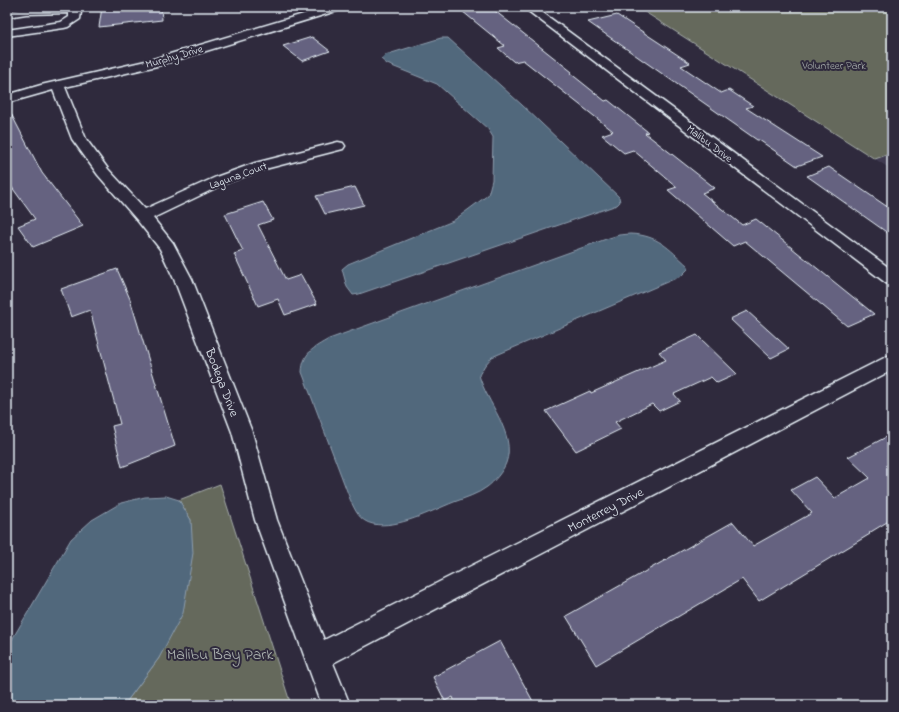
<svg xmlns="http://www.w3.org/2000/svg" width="899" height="712" font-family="'Indie Flower',sans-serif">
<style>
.built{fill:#3f3b51}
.green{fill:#65695b;stroke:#a6adaa}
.water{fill:#51677c;stroke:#8d9eae}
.building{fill:#656280;stroke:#e8f1f8}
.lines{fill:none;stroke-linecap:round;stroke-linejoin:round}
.minor-casing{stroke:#e8f1f8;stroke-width:3}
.minor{fill:#2f2a3d;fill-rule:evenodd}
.labels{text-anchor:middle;stroke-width:4;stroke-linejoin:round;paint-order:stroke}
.far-street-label{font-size:11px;fill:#e8f1f8;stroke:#2f2a3d}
.far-park-label{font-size:11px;fill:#adb4b1;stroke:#2f2a3d}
.street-label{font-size:13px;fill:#e8f1f8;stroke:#2f2a3d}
.near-park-label{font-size:16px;fill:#adb4b1;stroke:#2f2a3d}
</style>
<rect width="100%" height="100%" fill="#2f2a3d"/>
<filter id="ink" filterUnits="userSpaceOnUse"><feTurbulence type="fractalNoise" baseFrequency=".025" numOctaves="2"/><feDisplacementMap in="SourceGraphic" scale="8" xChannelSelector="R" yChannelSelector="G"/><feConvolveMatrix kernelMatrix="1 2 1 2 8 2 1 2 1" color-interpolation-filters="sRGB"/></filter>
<g filter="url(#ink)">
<path class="built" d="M892,153V170L875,159Z"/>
<path class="green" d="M637,7H892V153L875,159Z
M220,484L291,705H124L159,658L191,520L179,500Z"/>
<path class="water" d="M441,38H448L522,105L619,197L620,202L617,205L359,294L353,295L347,287L342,269L348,264L453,221L488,195L492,180L493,137L488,129L437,84L387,64L381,59L385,55Z
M630,234C658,235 668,248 688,266V269L681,276L492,357L485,365L479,375C486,402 517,434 506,463C503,471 494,482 487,487C478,494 465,498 454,502C431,511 398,529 373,524C359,521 355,510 350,499L302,372C303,353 313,348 329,339L609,238L619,235Z
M166,496L179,500L191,520L193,553L183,613L159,658L124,705H7V648L71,539L92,520L121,503L145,497Z"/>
<path class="building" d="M102,7H161L162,20L99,27Z
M457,7H490L572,72L570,73L605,101L608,100L648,132L645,133L715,188L702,193L742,225L756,219L874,314L847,326L745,241L733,246L668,190L677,187L633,150L624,153L602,135L613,131L523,60L514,62L498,48L505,46Z
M617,15L690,63L681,66L721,93L729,90L753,106L746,108L822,157L797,166L759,140H757L588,22Z
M312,37L330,51L302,61L283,46Z
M7,106L42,173L83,226L33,247L18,226L35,219L11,186L7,178Z
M829,167L892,210V236L807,176Z
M355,187L364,205L325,214L316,196Z
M263,202L273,220L258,225L286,280L301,275L317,304L285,315L278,299L258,306L234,254L243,251L225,214Z
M117,269L130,299L175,446L122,467L112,426L120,424L90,310L71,317L61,289Z
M747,311L789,349L771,358L730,319Z
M697,335L737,374L717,383L711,377L674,394L680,401L659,411L652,404L615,422L621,429L576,451L546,411L590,391L591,393L666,360L659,352Z
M892,434V519L869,533L870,534L759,601L742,579L596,665L566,616L733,522L753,546L812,513L791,490L815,477L835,498L870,478L848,457Z
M500,641L535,705H456L453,697L445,701L433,677Z"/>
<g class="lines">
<defs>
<path id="minor" d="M74,7L81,12L80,19L68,27L64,28L7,36V30L61,22L69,17V13L26,14L7,17V11L26,8Z
M327,7H344L343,9L157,66L65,87L86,139L108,169L145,209L216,177L255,163L338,142L343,143L345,146L343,149L265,169L226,183L153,218L173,243L192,279L252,432L277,520L324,640L892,354V370L333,663L350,705H322L255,520L232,432L174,279L160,249L137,220L98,175L72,139L53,90L7,103V95L41,85L150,60Z
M523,7H535L892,270V285L886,283Z"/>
</defs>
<use href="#minor" class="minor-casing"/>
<use href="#minor" class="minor"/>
</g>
</g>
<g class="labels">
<g class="far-street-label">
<text transform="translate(174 56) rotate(-16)" y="4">Murphy Drive</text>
<text transform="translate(710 143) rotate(37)" y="4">Malibu Drive</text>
<text transform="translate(238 175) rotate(-20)" y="4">Laguna Court</text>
</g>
<g class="far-park-label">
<text x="834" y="69">Volunteer Park</text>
</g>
<g class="street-label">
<text transform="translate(223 382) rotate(69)" y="5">Bodega Drive</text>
<text transform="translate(605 509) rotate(-27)" y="5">Monterrey Drive</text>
</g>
<g class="near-park-label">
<text x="220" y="659">Malibu Bay Park</text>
</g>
</g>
<rect width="899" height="712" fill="none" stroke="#2f2a3d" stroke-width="24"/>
<rect x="12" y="12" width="875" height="688" fill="none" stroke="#e8f1f8" stroke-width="1.5" filter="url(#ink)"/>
</svg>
